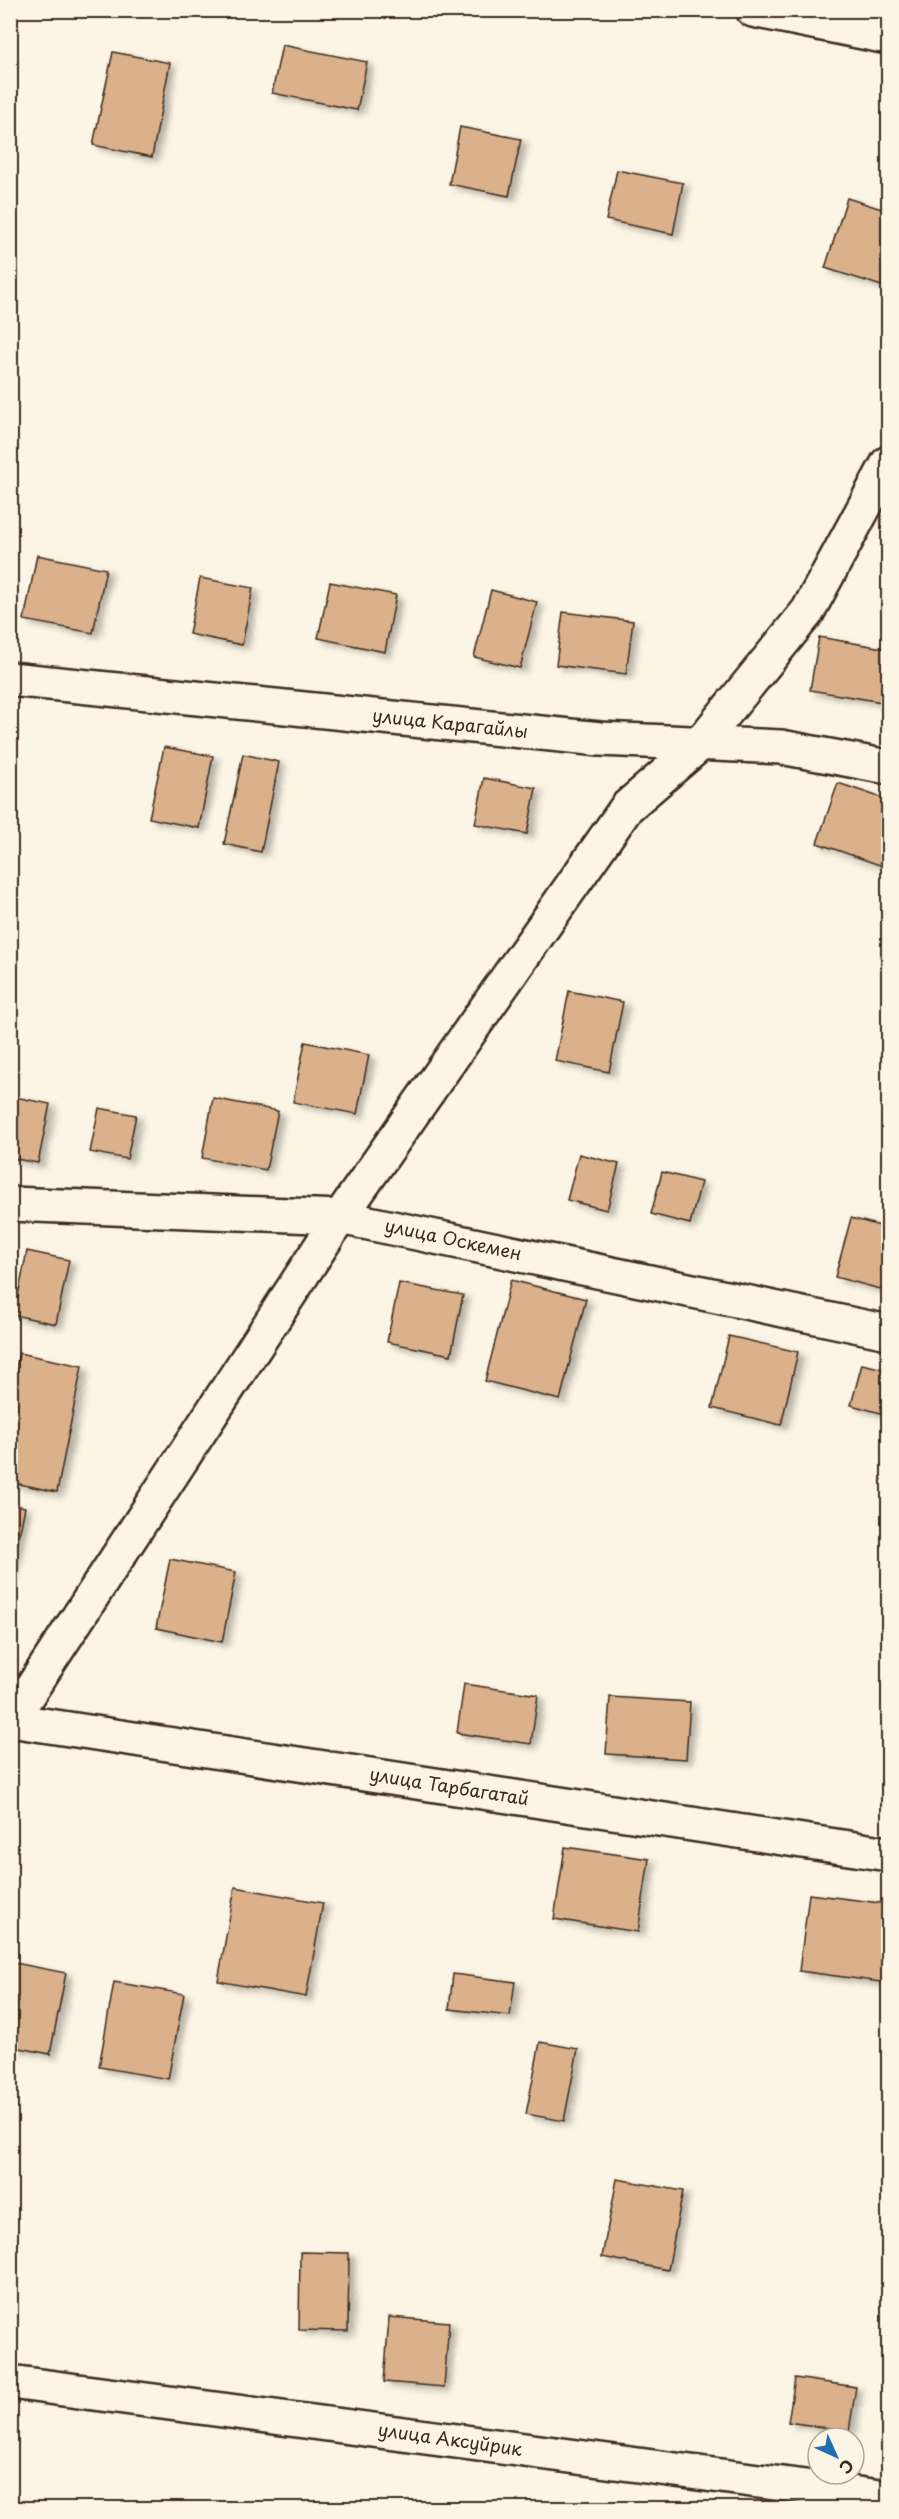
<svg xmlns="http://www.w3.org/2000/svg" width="899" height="2519" font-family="'Playpen Sans',sans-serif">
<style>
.building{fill:#dab18b;stroke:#3b2a1e;stroke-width:1.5;filter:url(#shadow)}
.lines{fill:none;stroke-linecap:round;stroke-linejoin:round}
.minor-casing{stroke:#3b2a1e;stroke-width:38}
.minor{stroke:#fcf5e5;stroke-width:33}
.labels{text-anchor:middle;stroke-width:6;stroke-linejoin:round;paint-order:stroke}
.street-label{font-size:18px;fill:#3b2a1e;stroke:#fcf5e5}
</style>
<defs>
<filter id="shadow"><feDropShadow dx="6" dy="4" stdDeviation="3" flood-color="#0004"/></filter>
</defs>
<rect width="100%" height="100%" fill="#fcf5e5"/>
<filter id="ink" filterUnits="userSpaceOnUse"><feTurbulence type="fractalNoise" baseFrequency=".0167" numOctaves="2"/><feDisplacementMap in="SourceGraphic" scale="12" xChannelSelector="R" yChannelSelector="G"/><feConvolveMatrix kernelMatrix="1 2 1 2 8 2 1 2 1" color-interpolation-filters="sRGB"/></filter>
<g filter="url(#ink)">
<path class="building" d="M282,45L367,62L357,110L272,93Z
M113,52L170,63L152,157L93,145Z
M460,127L521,139L509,196L449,184Z
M617,170L683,183L673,234L606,220Z
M847,198L888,211V288L825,268Z
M37,555L106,569L93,633L24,620Z
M200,578L253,588L242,645L189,634Z
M330,582L396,595L385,652L318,638Z
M491,590L537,602L520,668L474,657Z
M563,612L633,621L626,674L556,665Z
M819,637L888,649V703L810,690Z
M164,747L213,756L199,828L149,818Z
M243,754L279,762L261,852L224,844Z
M484,778L536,788L527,834L475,824Z
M838,783L888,800V868L817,843Z
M569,991L623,1002L609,1072L555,1061Z
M305,1042L369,1055L357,1114L293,1102Z
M10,1096L50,1104L38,1163L10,1158Z
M213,1098L278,1111L266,1170L202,1158Z
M99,1108L136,1115L127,1159L90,1152Z
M579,1154L619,1164L607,1210L567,1200Z
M662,1172L701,1182L690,1224L651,1214Z
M851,1218L888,1228V1291L835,1277Z
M27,1251L69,1260L56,1324L14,1315Z
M511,1280L586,1299L560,1400L485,1381Z
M399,1283L463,1295L451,1355L387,1342Z
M729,1336L798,1352L781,1425L712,1408Z
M19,1353L82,1366L57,1492L10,1482V1398Z
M862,1364L888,1370V1415L851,1405Z
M10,1504L25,1507L10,1580Z
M170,1559L236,1572L222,1642L156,1628Z
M464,1684L538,1695L531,1744L457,1733Z
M610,1697L690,1702L686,1759L606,1754Z
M565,1847L649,1859L638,1932L554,1919Z
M235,1887L323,1903L306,1997L218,1981Z
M809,1894L888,1904V1983L799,1971Z
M10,1962L66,1973L50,2054L10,2046Z
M453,1974L515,1982L510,2016L449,2009Z
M114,1982L184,1994L168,2079L99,2067Z
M540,2042L578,2049L564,2121L526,2114Z
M617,2179L683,2191L668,2270L602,2257Z
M300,2252L349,2253L348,2331L299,2330Z
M389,2317L449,2322L444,2387L384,2382Z
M795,2378L856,2387L849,2431L788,2422Z"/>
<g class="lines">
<defs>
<path id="minor" d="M753,10L888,37
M10,679L600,739L781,747L888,767
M10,1204L340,1217L888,1332
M10,1720L888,1854
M11,1720L340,1217L627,807L699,745L808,611L888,463
M10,2382L888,2498"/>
</defs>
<use href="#minor" class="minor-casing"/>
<use href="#minor" class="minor"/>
</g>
</g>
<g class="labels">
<g class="street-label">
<text transform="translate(450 724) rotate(6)" y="6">улица Карагайлы</text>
<text transform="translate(453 1240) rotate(12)" y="6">улица Оскемен</text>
<text transform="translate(449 1787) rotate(9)" y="6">улица Тарбагатай</text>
<text transform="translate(450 2440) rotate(8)" y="6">улица Аксуйрик</text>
</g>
</g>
<rect width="899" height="2519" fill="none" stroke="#fcf5e5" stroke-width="36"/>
<rect x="18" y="18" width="863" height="2483" fill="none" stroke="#3b2a1e" stroke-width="2" filter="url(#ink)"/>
<g transform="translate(836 2456) rotate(135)"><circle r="28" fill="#fcf5e5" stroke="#afa495" stroke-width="1.5"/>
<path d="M0-4.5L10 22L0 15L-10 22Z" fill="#1f6fb2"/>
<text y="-9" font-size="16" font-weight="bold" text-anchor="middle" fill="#3b2a1e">С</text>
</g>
</svg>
